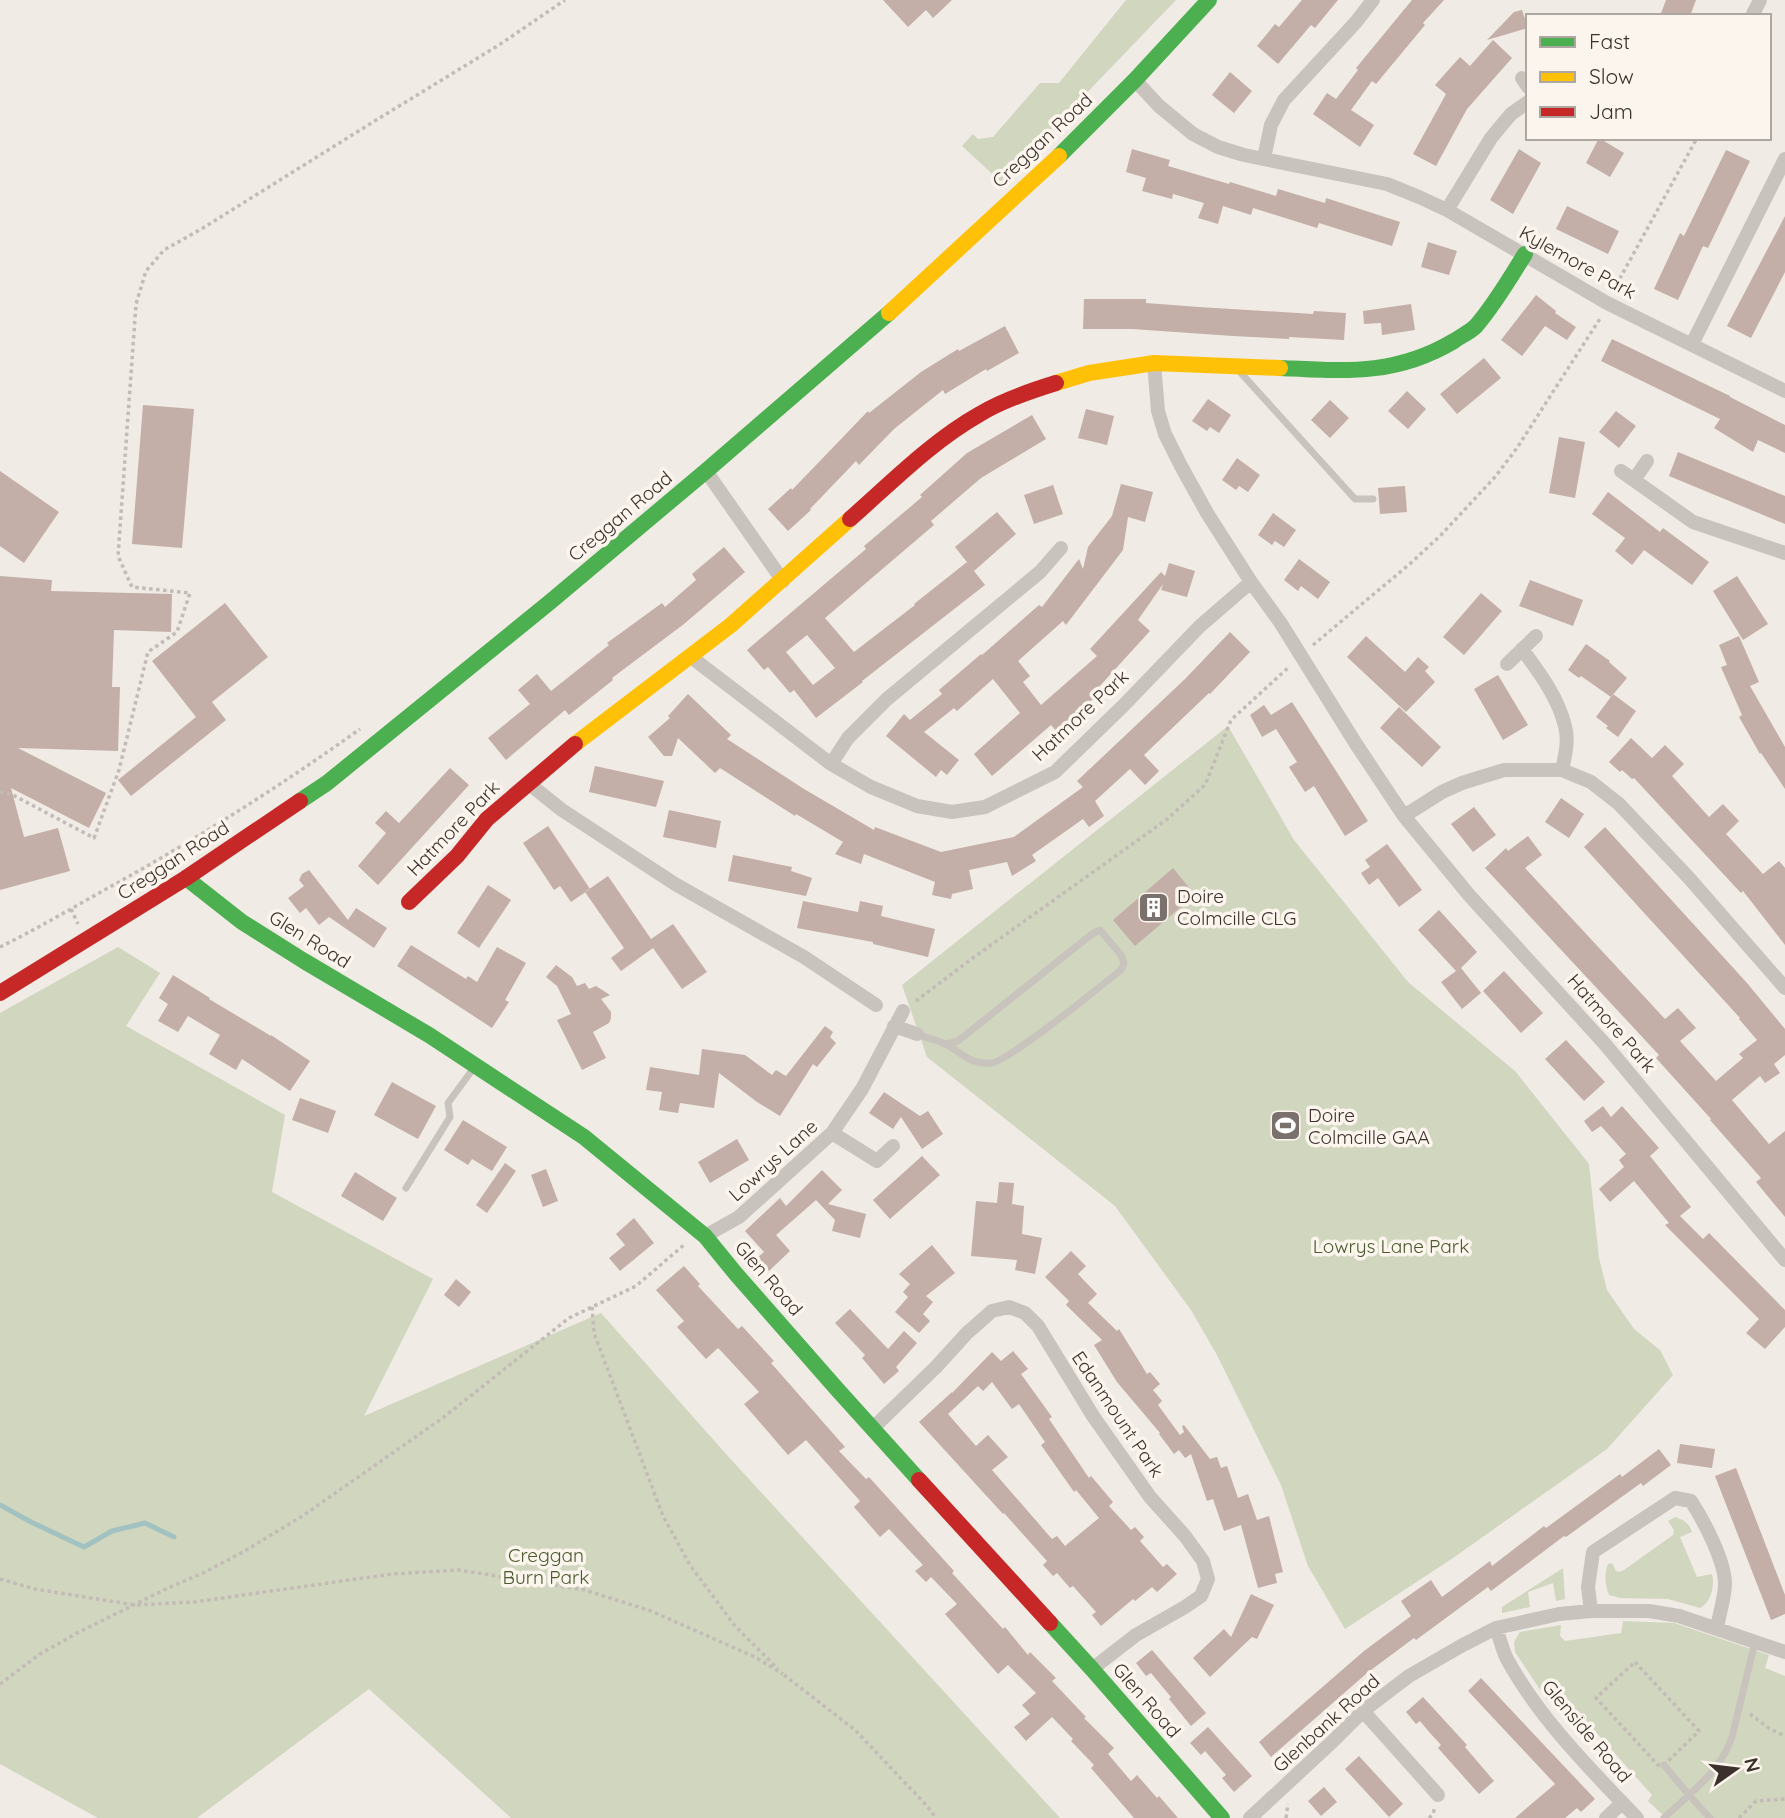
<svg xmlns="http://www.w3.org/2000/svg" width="1785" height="1818" font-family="Quicksand,sans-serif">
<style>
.green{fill:#d1d6bf}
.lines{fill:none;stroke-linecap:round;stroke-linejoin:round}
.stream{stroke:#a1c2c1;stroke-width:5}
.building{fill:#c3afa7;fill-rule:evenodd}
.path{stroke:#c2bbb6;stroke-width:3.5;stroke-dasharray:3.5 3.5;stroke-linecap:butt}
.lane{stroke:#c9c3be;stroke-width:7}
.street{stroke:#c9c3be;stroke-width:14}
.fast{stroke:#4caf50;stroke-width:16}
.slow{stroke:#ffc107;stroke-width:16}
.jam{stroke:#c62828;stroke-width:16}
.labels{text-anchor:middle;stroke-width:7;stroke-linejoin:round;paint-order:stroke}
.street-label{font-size:19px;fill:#3b302b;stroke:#fbf5ee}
.poi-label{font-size:19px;fill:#3b302b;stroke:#fbf5ee;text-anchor:start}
.park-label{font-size:19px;fill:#4a5a2e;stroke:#fbf5ee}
</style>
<rect width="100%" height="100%" fill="#f0ebe5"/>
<path class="green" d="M1126,0H1176L1001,182L962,146L973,134L978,139L993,137L1040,83H1059Z
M1228,726L1294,840L1408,982L1515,1071L1589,1164L1599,1258L1607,1290L1634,1329L1660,1350L1673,1375L1607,1449L1453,1558L1345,1629L1308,1566L1281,1485L1217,1355L1191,1310L1115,1206L927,1057L902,985Z
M118,947L160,973L126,1026L285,1115L272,1192L433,1279L364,1416L601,1313L726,1454L1060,1818H511L369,1689L197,1818H98L0,1764V1013Z
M1675,1517C1684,1520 1689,1523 1692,1532L1680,1537L1697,1577L1712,1574C1715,1586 1711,1602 1700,1608L1668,1599L1620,1598L1609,1595C1605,1585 1604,1574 1608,1564L1612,1563L1616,1571L1619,1572L1624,1570L1673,1535L1674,1530L1668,1521Z
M1563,1568L1565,1599L1556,1601L1553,1583L1528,1592L1530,1607L1502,1613V1607Z
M1623,1621L1674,1623L1769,1655L1765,1668L1785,1676V1818H1666L1648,1801L1652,1795L1560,1692L1547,1700L1515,1652L1514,1642L1520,1632L1561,1625L1560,1636L1565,1641L1621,1633Z"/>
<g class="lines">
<path class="stream" d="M0,1505L31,1522L84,1547L112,1531L145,1523L174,1537"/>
</g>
<path class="building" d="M883,0H952L933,18L926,10L908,27Z
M1302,0H1338L1315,28L1311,25L1278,64L1257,46L1275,24L1279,27Z
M1412,0H1444L1423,23L1425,25L1376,84L1372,81L1351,110L1374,125L1360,147L1313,114L1327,93L1336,99L1358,70L1356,68Z
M1666,0H1696L1690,16H1660Z
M1522,10L1528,28L1487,40L1514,12Z
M1493,40L1512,58L1467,109L1436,166L1413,154L1446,94L1435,85L1460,57L1470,66Z
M1230,72L1252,91L1234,113L1212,95Z
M1599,138L1624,153L1610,177L1586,163Z
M1132,149L1170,160L1168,166L1229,184L1230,182L1276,196L1278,189L1325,203L1326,198L1400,222L1392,246L1319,223L1317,228L1253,208L1251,215L1223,206L1218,224L1198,218L1204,203L1173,194L1172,199L1142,191L1146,178L1126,172Z
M1519,149L1541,163L1513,214L1490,200Z
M1726,150L1750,161L1708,248L1703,246L1678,300L1654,289L1680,233L1684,236Z
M1567,206L1619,231L1608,254L1556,229Z
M1785,216V272L1751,338L1727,326Z
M1428,242L1457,251L1449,275L1421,267Z
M1536,295L1556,311L1555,313L1576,327L1567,340L1545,326L1522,356L1501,340Z
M1084,299H1146V303L1199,307L1313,314L1314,311L1346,313L1344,340L1289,337V339L1233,336L1132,329H1083Z
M1411,304L1415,330L1382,335L1381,323L1364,324L1363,311Z
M1005,326L1019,353L987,371L986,369L945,394L943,390L894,429L859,465L856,461L810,509L811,510L788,531L768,509L791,488L792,490L868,411L869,413L921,372L958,349L959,351Z
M1612,339L1730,396V397L1785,425V453L1758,440L1753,452L1714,428L1720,419L1601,361Z
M1484,358L1501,378L1457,414L1440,394Z
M1407,391L1426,409L1408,429L1388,411Z
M1208,399L1231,415L1219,433L1210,427L1207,431L1192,421Z
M1330,400L1349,418L1330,438L1311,420Z
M143,405L194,409L182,548L132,544Z
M1086,409L1114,416L1107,445L1078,438Z
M1616,411L1636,426L1619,448L1599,432Z
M1032,415L1046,439L981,478L931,521L934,525L825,618L854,652L915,605L914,604L967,562L985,585L862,681L863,682L816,718L794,690L790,693L768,667L764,670L747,650L866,549L864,546L922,497L920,495L967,453ZM807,635L835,668L813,685L786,652Z
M1559,437L1585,442L1575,498L1549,493Z
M1678,452L1785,496V524L1669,476Z
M1237,458L1260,475L1248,492L1239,486L1236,490L1222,480Z
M0,471L59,512L24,563L0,546Z
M1121,484L1153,492L1145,522L1128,517L1123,550L1066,625L1063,621L1018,661L1030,676L1023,682L1041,705L1097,656L1090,649L1161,572L1165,576L1169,563L1195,571L1187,597L1161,590L1163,584L1138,620L1150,631L1098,688L1101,692L1057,732L1051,725L992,776L974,754L1020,713L993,679L957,711L954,708L924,732L959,760L947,775L941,770L936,777L886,736L904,714L910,720L942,694L939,690L981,654L982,655L1039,605L1042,607L1079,559L1083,569L1088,547L1112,516Z
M1053,485L1063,514L1034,524L1024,495Z
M1405,486L1407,512L1380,514L1378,488Z
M1608,492L1660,532L1663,528L1709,562L1692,585L1644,550L1632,565L1615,551L1625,538L1592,514Z
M997,512L1016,534L974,571L955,547Z
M1273,513L1296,530L1284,547L1275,541L1272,545L1258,535Z
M724,547L745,572L684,624L612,678L613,680L569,715L565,710L506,760L488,738L530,704L518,690L537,674L551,691L609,645L607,643L662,603L665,607L696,580L692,574Z
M1299,559L1330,582L1318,599L1301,586L1298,591L1284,580Z
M0,576L52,580L51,591L172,594L171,632L114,630L112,687H120L118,751L18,748L106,793L89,828L11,788L24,837L58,828L70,871L0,890Z
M1737,576L1768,624L1743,640L1713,591Z
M1530,580L1583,600L1573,626L1519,606Z
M1481,593L1502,611L1464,655L1443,637Z
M225,603L268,657L212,702L226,720L131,796L118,780L196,717L152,661Z
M1230,632L1250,652L1210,694L1209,693L1144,755L1159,771L1145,785L1130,769L1095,801L1104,816L1089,827L1083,819L1032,855L1036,861L1012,876L1007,862L969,870L973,889L952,894L951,899L932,895L935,882L864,854L861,864L835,854L843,842L796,814L795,816L720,768L715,773L678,738L672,756H664L648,737L670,718L668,716L688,694L731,735L727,739L804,789L874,830L875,827L941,852L1014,837L1083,787L1077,781L1185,679Z
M1366,636L1405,672L1418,657L1429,667L1425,671L1435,682L1406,712L1347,657Z
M1739,636L1759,682L1750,686L1785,747V789L1761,753L1760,754L1739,717L1742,715L1721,667L1727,665L1719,645Z
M1586,644L1610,661L1609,662L1627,678L1611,697L1581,676L1579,678L1568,670Z
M1498,675L1528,725L1503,740L1474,689Z
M1613,694L1636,711L1618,737L1606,728L1608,726L1596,717Z
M1292,702L1368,821L1345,836L1314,786L1305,792L1289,767L1297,762L1276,729L1262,737L1250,715L1264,705L1271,715Z
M1399,707L1441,747L1422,767L1380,728Z
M1631,738L1652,758L1665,745L1684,764L1672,776L1709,817L1723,804L1739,821L1726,834L1763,874L1779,861L1785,868V945L1743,891L1741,893L1634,778L1632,779L1622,770L1620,772L1609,762Z
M595,766L664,781L656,807L589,792Z
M450,768L469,785L378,885L358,866L386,833L375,823L386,811L399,823Z
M1561,798L1584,814L1569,838L1545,822Z
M1474,807L1496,835L1473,852L1451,824Z
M669,810L721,821L716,848L663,837Z
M548,826L590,889L571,902L560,886L554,890L523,843Z
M1605,827L1747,983L1785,1029V1055L1774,1064L1780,1073L1765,1083L1760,1076L1732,1100L1769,1144L1785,1131V1217L1756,1182L1761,1178L1710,1120L1711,1119L1656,1058L1659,1055L1485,868L1506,848L1508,851L1528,836L1542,855L1525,868L1665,1019L1678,1008L1696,1028L1680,1041L1716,1081L1743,1058L1739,1054L1757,1040L1739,1019L1740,1018L1584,847Z
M1387,844L1422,890L1399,907L1378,878L1369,885L1361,873L1370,867L1365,860Z
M733,855L792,867L791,871L812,878L806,896L728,881Z
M1173,868L1195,895L1135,946L1113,920Z
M309,870L348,920L356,908L387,928L374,948L329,917L319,925L306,908L300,913L288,898L304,886L299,880L302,874Z
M608,876L651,939L673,924L707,972L682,989L653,948L621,971L611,958L624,948L585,892Z
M488,885L511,900L479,948L457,933Z
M803,901L858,912L860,901L883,906L881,916L935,929L928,957L873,944V942L797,928Z
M1439,910L1477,952L1461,968L1481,993L1462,1009L1441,982L1456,971L1418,930Z
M411,945L466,979L468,976L477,982L497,947L526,963L505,1000L509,1002L492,1028L397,966Z
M556,965L572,977L577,986L585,983L589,989L596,986L610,995L601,999L611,1012V1018L609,1023L593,1032L606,1058L582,1070L557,1020L571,1014L557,986L546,977Z
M1504,971L1543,1013L1521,1033L1483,991Z
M173,975L210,998L209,999L271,1036V1035L310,1061L290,1091L242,1059L236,1070L209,1054L220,1035L188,1016L178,1032L158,1021L168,1004L159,998Z
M825,1026L833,1032L830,1037L836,1043L817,1067L813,1064L780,1116L757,1102L719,1073L714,1108L680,1103L678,1113L659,1110L662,1092L646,1090L650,1067L699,1075L702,1049L745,1055L772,1075L776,1070L786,1076Z
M1566,1040L1605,1082L1584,1101L1545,1059Z
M392,1082L436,1106L418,1139L374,1115Z
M884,1092L920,1116L928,1111L943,1134L922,1149L901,1117L893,1129L869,1113Z
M300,1098L336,1111L328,1133L292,1120Z
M1603,1106L1611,1117L1622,1106L1659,1148L1650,1156L1691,1207L1680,1216L1703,1239L1709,1233L1785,1310V1327L1765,1349L1746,1333L1759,1319L1665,1225L1669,1223L1634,1181L1610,1202L1599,1189L1624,1167L1619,1160L1626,1154L1601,1126L1592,1132L1584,1121Z
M463,1120L507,1147L492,1171L472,1159L468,1165L444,1150Z
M737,1139L749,1160L710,1183L698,1162Z
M922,1156L940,1175L890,1219L873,1200Z
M505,1163L516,1171L487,1213L476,1205Z
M546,1169L558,1201L543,1207L531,1175Z
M822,1170L842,1190L828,1204L866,1214L860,1238L832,1231L835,1220L816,1200L776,1235L790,1251L769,1271L757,1258L764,1252L745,1231L780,1198L786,1206Z
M355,1172L397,1198L383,1221L341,1196Z
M999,1182L1014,1183L1012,1204L1024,1206L1022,1234L1042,1238L1035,1274L1015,1270L1017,1260L971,1256L976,1201L997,1203Z
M634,1218L654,1243L620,1271L609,1258L625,1245L616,1234Z
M932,1245L955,1273L926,1296L933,1302L923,1314L930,1321L919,1333L895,1312L908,1297L903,1292L910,1284L899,1274Z
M1071,1251L1086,1266L1078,1274L1097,1294L1088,1303L1117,1331L1119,1329L1147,1374L1150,1372L1160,1384L1153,1390L1162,1401L1158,1405L1180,1435L1184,1432L1182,1426L1184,1425L1210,1459L1217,1457L1221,1468L1227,1466L1238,1498L1248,1494L1257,1520L1269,1516L1283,1572L1275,1574L1277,1583L1258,1588L1241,1525L1224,1531L1213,1499L1207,1501L1191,1454L1185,1458L1179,1450L1174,1454L1159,1434L1160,1433L1117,1382L1094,1345L1102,1340L1066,1305L1069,1301L1045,1277Z
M684,1266L700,1284L698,1286L738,1329L742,1326L774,1361L771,1363L845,1447L839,1451L866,1479L869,1477L954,1571L952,1573L1003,1629L1005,1627L1028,1655L1030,1652L1056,1678L1052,1681L1086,1717L1084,1718L1114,1748L1108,1754L1131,1781L1137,1775L1157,1798L1159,1796L1178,1818H1134L1091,1768L1094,1765L1071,1741L1073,1739L1052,1717L1026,1741L1014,1727L1030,1714L1022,1705L1036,1693L1008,1665L998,1674L945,1614L957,1604L931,1577L926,1582L915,1571L923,1565L889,1529L880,1537L854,1507L860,1501L806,1440L788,1455L744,1404L759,1392L722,1352L718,1348L706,1359L677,1327L684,1321L656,1290Z
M456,1279L471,1292L459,1307L444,1295Z
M850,1309L888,1349L904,1331L917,1343L896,1367L899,1371L884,1384L862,1358L865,1355L835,1323Z
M1013,1351L1028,1369L1021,1374L1052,1417L1049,1419L1089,1478L1091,1476L1113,1502L1109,1506L1131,1530L1135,1527L1144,1537L1140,1541L1163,1567L1167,1564L1177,1574L1157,1592L1152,1587L1135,1601L1133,1599L1101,1626L1092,1615L1096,1612L1073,1586L1070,1588L1057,1573L1053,1576L1043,1565L1047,1561L1004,1513L1003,1514L919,1422L952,1392V1393L992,1352L1001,1361ZM992,1382L1012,1409L1019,1404L1045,1442L1041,1445L1074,1492L1076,1490L1099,1518L1065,1546L1057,1536L1052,1539L992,1470L1008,1457L988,1435L976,1446L948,1414L978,1386L983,1391Z
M1680,1444L1715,1449L1712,1468L1677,1463Z
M1659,1449L1671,1465L1643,1486L1641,1483L1566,1537L1564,1536L1491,1591L1488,1587L1416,1640L1414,1638L1367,1673L1271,1757L1259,1742L1364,1651L1411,1616L1401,1601L1431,1580L1442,1597L1490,1561L1492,1566L1544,1526L1546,1528L1620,1474L1622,1477Z
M1736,1468L1785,1595V1614L1771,1620L1715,1476Z
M1251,1594L1274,1605L1257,1639L1252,1637L1210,1677L1193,1658L1224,1629L1231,1637Z
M1152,1650L1206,1713L1191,1726L1169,1699L1171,1697L1151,1673L1146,1676L1136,1663Z
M1481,1678L1595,1799L1581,1812L1577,1808L1565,1818H1515L1555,1784L1468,1691Z
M1423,1697L1467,1745L1465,1747L1494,1781L1479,1794L1438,1748L1441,1745L1430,1733L1420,1721L1416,1724L1406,1712Z
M1208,1727L1252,1776L1234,1792L1222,1778L1226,1775L1205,1751L1201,1755L1190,1743Z
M1359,1756L1403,1804L1389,1817L1345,1769Z
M1324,1787L1337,1802L1321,1816L1308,1801Z"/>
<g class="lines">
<path class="path" d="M1613,291L1697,138
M1313,645L1412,562L1441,535L1495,477L1517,448L1601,317
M0,792L11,794L94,838L119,770L148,652L177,632L190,593L132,587L118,556L136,304L146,271L164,250L203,228L373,122L499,45L565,0
M71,909L78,924
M0,947C37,929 72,908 108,888C195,840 279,787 360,729
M916,1001L970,960L1166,820L1205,785L1231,720L1289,667
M592,1307L594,1333L663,1516L690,1565L735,1626L778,1669
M0,1579L35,1589L135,1605L194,1602L392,1574L459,1570L585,1590L651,1611L755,1657L783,1674
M1635,1662L1699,1731L1664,1765H1658L1596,1698Z
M784,1675L855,1730L927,1806L936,1818
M0,1684L40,1654L77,1633L166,1589L205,1572L243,1552L304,1515L444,1417L569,1318L636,1286L685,1244
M1750,1714L1770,1729L1785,1736
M1286,1818L1288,1804
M1429,1818L1433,1814L1435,1807
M1739,1818L1756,1801L1785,1799"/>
<path class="lane" d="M1240,372L1355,499H1373
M917,1034C927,1038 938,1040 947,1045C962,1053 970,1065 991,1063C1008,1062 1102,985 1121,970L1124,963L1121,955L1100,930L1092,934L958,1041L947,1044
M406,1188L450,1117L448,1103L473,1069
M1664,1765L1689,1795C1708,1778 1724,1761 1732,1737L1755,1642
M1664,1818L1689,1795L1710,1818"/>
<path class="street" d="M1752,16L1760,0
M1522,78L1528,87
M1135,80L1159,106L1193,134L1218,147L1244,155L1387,184L1419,197L1447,210L1607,303L1785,391
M1264,158L1271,125L1284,100L1356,22L1373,0
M1447,210L1491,138L1511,114L1528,102
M1692,344L1785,159
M1154,363L1158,411L1165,434L1181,466L1207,513L1251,582L1280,622L1356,744L1404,816L1469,895L1604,1043L1785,1260
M706,471L783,581
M1621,471L1693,522L1785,553
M1634,480L1647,461
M1522,649C1539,672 1558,697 1565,726C1569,741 1565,756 1562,770
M691,657L831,764L871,787L917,806L952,812L985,807L1055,772L1123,706L1200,626L1251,582
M1507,664L1536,636
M831,764L848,738L887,699L1040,572L1061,548
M528,783L562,810L675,884L804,957L876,1005
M1404,816L1442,792L1462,783L1504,770H1562L1591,782L1619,804L1689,878L1785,988
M894,1026L917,1034
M832,1133L877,1161L893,1146
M705,1236L739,1217L832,1133L862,1089L903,1011
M873,1428L936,1367L967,1333L992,1311L1009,1307L1025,1313L1038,1326L1093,1416L1150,1497L1185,1536L1203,1561L1208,1579L1201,1596L1185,1607L1136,1635L1092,1669
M1591,1611L1588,1587L1593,1552L1675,1498L1691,1501C1704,1521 1725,1561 1725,1584C1725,1597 1719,1615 1717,1628
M1496,1628C1500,1638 1502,1649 1507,1659C1539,1718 1590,1769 1637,1818
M1363,1711L1438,1795
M1250,1818L1333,1741L1363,1711L1409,1676L1461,1646L1496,1628L1559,1614L1591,1611H1649L1679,1616L1785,1652
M1606,1818L1622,1803"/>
<path class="fast" d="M1059,156L1135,80L1209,0
M1280,368C1345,371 1395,376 1454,341C1461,336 1470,332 1476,326C1495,304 1510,278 1525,254
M300,801L327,783L550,602L706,471L889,313
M186,878L242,922L304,961L429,1035L584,1137L705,1236L736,1274L836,1388L919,1480
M1050,1623L1092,1669L1222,1818"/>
<path class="slow" d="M889,313L1059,156
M1056,383L1089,373L1154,363L1280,368
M575,744L731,625L850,519"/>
<path class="jam" d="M850,519C891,483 932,441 980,414C1003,400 1030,391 1056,383
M409,902L457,856L487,819L575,744
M0,993L186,878L300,801
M919,1480L1050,1623"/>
</g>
<defs>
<symbol id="building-square" viewBox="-11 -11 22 22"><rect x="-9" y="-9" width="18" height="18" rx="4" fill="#7a716c" stroke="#fbf5ee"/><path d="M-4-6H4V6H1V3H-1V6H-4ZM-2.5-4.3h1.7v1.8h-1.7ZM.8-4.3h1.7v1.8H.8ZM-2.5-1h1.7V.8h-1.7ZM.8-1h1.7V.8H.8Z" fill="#fff"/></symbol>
<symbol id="stadium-square" viewBox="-11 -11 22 22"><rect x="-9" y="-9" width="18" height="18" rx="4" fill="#7a716c" stroke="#fbf5ee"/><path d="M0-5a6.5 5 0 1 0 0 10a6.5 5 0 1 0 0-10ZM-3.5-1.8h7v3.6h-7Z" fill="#fff"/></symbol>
</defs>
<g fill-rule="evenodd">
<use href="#building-square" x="1136" y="890" width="35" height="35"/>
<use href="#stadium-square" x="1268" y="1108" width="35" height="35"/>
</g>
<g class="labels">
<g class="street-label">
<text transform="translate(1042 140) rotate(-43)" y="7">Creggan Road</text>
<text transform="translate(1578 262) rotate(29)" y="7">Kylemore Park</text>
<text transform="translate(620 516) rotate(-40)" y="7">Creggan Road</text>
<text transform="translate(1080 715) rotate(-43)" y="7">Hatmore Park</text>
<text transform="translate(453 828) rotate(-46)" y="7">Hatmore Park</text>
<text transform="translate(173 860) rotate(-33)" y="7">Creggan Road</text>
<text transform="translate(310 939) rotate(32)" y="7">Glen Road</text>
<text transform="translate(1612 1023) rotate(49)" y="7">Hatmore Park</text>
<text transform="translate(773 1160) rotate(-42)" y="7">Lowrys Lane</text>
<text transform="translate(769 1278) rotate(49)" y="7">Glen Road</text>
<text transform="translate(1118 1414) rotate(56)" y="7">Edanmount Park</text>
<text transform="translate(1147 1700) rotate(49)" y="7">Glen Road</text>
<text transform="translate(1326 1723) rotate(-42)" y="7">Glenbank Road</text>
<text transform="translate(1587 1731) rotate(50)" y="7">Glenside Road</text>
</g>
<g class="poi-label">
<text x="1177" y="903">Doire<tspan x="1177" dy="22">Colmcille CLG</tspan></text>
<text x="1308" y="1122">Doire<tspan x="1308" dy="22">Colmcille GAA</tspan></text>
</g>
<g class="park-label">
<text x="1391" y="1253">Lowrys Lane Park</text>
<text x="546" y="1562">Creggan<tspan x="546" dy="22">Burn Park</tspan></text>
</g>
</g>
<rect x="1526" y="14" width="245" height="126" fill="#fbf5ee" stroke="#aea6a0" stroke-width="2"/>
<rect x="1540" y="37" width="35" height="10" fill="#4caf50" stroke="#aea6a0" stroke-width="2"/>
<text x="1589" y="49" font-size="21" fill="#3b302b">Fast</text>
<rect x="1540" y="72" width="35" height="10" fill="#ffc107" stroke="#aea6a0" stroke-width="2"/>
<text x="1589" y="84" font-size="21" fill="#3b302b">Slow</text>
<rect x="1540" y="107" width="35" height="10" fill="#c62828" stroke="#aea6a0" stroke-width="2"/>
<text x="1589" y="119" font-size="21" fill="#3b302b">Jam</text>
<g transform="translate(1736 1769) rotate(76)" stroke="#fbf5ee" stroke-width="5" paint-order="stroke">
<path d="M0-5L12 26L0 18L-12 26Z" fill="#3b302b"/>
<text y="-10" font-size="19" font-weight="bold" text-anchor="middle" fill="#3b302b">N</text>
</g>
</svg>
